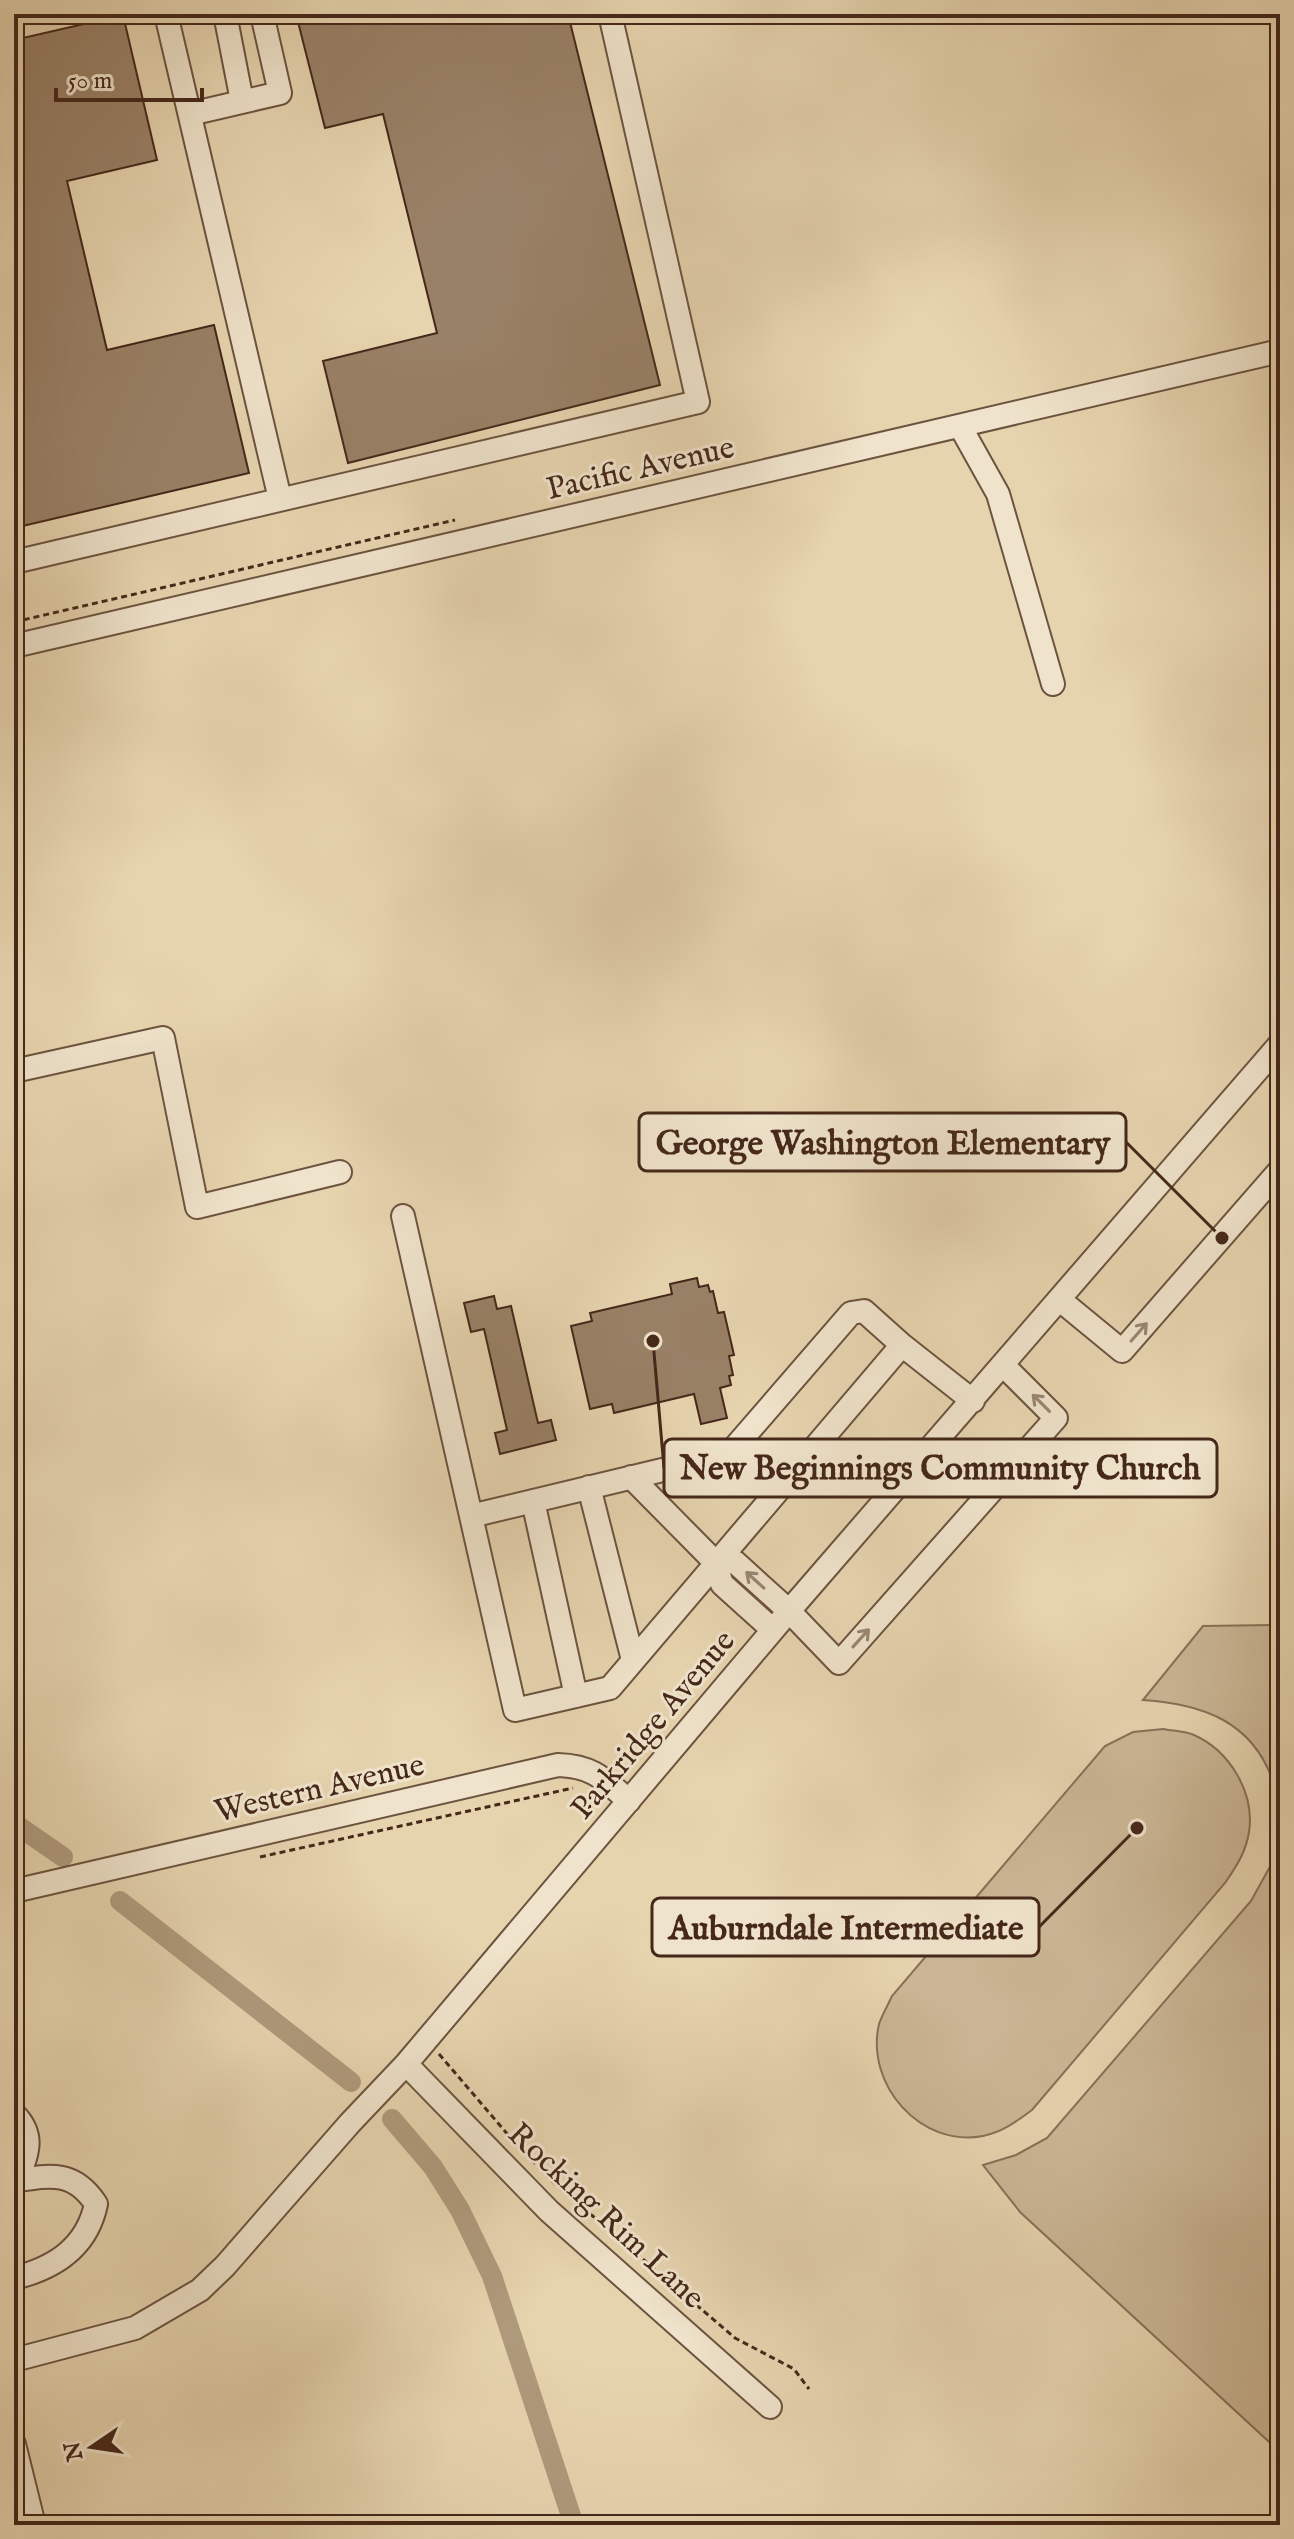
<svg xmlns="http://www.w3.org/2000/svg" width="1294" height="2539" font-family="'IM FELL English',serif">
<style>
.green{fill:#cbb796;stroke:#887058;stroke-width:2}
.lines{fill:none;stroke-linecap:round;stroke-linejoin:round}
.canal{stroke:#af9a7c;stroke-width:20}
.building{fill:#998167;stroke:#45281a;stroke-width:2}
.minor-casing{stroke:#6d533f;stroke-width:26}
.path{stroke:#45281a;stroke-width:3;stroke-dasharray:6 4;stroke-linecap:butt}
.minor{stroke:#efe3cb;stroke-width:22}
.oneway{stroke:#9a8672}
.labels{text-anchor:middle;stroke-width:6;stroke-linejoin:round;paint-order:stroke}
.street-label{font-size:32px;fill:#45281a;stroke:#efe3cb}
.leader{fill:none;stroke:#45281a;stroke-width:3}
.callout-dot{fill:#45281a;stroke:#efe3cb;stroke-width:3}
.callout{fill:#efe3cb;stroke:#45281a;stroke-width:3}
.callout-label{font-size:34px;text-anchor:middle;font-weight:bold;fill:#45281a}
</style>
<rect width="100%" height="100%" fill="#e6d4af"/>
<filter id="stains"><feTurbulence type="fractalNoise" baseFrequency=".0025" numOctaves="4"/><feColorMatrix values="0 0 0 0 .2 0 0 0 0 .09 0 0 0 0 .02 0 0 0 .5 -.17"/></filter>
<radialGradient id="worn" r=".72"><stop offset=".6" stop-color="#630" stop-opacity="0"/><stop offset="1" stop-color="#630" stop-opacity=".3"/></radialGradient>
<path class="green" d="M1280,1625V1818C1278,1806 1277,1793 1273,1781C1252,1721 1202,1704 1143,1700L1203,1626Z
M1163,1729C1173,1731 1185,1731 1194,1735C1230,1751 1255,1793 1249,1832C1246,1852 1236,1867 1225,1883L1032,2110C1017,2121 1003,2132 983,2136C921,2148 865,2085 879,2024C882,2015 888,2005 892,1996L1105,1746L1133,1732Z
M1280,1822V2452L1020,2212L983,2165L1016,2155L1047,2138L1251,1901L1272,1863Z"/>
<g class="lines">
<path class="canal" d="M14,1823L63,1857
M120,1901L351,2082
M392,2119L433,2167L460,2210L492,2276L574,2525"/>
</g>
<path class="building" d="M296,14H568L660,385L348,463L323,361L437,333L383,114L325,128Z
M123,15L157,160L67,181L107,350L214,325L249,473L14,528V40Z
M697,1278L699,1287L708,1285L710,1292L713,1291L718,1313L724,1312L734,1355L729,1356L733,1375L729,1376L731,1385L720,1388L727,1418L701,1424L694,1394L614,1413L612,1404L590,1409L571,1326L592,1321L590,1313L672,1294L670,1284Z
M494,1296L497,1309L511,1306L538,1423L551,1420L556,1440L500,1454L495,1433L507,1430L484,1329L471,1332L464,1303Z"/>
<g class="lines">
<defs>
<path id="minor" d="M166,14L280,499
M225,14L242,101
M190,114L280,93L262,14
M960,426L998,494L1053,684
M14,562L698,402L610,14
M14,646L1280,351
M14,1071L163,1038L197,1207L340,1172
M403,1216L515,1710L610,1688L902,1345L864,1311L851,1313L729,1454L471,1516
M1060,1300L1122,1351L1280,1170
M902,1345L973,1401
M631,1477L715,1562L722,1584L773,1630
M589,1487L633,1660
M533,1501L576,1696
M715,1562H735L789,1611L839,1663L1056,1418L1004,1366
M14,1891L558,1765C593,1766 604,1779 629,1801
M406,2064L549,2211L770,2407
M14,2114C36,2136 27,2154 17,2180
M14,2181C50,2175 74,2170 96,2204C87,2247 55,2268 14,2278
M14,2360L135,2328L200,2290L225,2266L350,2123L406,2064L789,1611L1280,1044
M14,2444L34,2525"/>
</defs>
<use href="#minor" class="minor-casing"/>
<path class="path" d="M14,622L455,520
M589,1795L590,1815
M260,1857L573,1788
M439,2054L515,2143L553,2182L735,2338L794,2369L809,2389"/>
<use href="#minor" class="minor"/>
</g>
<defs><path id="oneway-shaft" d="M-6 0H5M1.5-3L5.5 0L1.5 3" fill="none" stroke-width="1.6" stroke-linecap="round" stroke-linejoin="round" transform="scale(2)"/></defs>
<g class="oneway">
<use href="#oneway-shaft" transform="translate(1139 1332) rotate(-49)"/>
<use href="#oneway-shaft" transform="translate(1041 1403) rotate(-135)"/>
<use href="#oneway-shaft" transform="translate(755 1580) rotate(-138)"/>
<use href="#oneway-shaft" transform="translate(861 1638) rotate(-48)"/>
</g>
<g class="labels">
<g class="street-label">
<text transform="translate(640 467) rotate(-13)" y="11">Pacific Avenue</text>
<text transform="translate(652 1724) rotate(-50)" y="11">Parkridge Avenue</text>
<text transform="translate(319 1787) rotate(-13)" y="11">Western Avenue</text>
<text transform="translate(607 2215) rotate(43)" y="11">Rocking Rim Lane</text>
</g>
</g>
<path class="leader" d="M1222 1238L1126 1142M653 1341L664 1468M1137 1828L1039 1927"/>
<g class="callout-dot">
<circle cx="1222" cy="1238" r="8"/>
<circle cx="653" cy="1341" r="8"/>
<circle cx="1137" cy="1828" r="8"/>
</g>
<g class="callout">
<rect x="639" y="1113" width="487" height="58" rx="8"/>
<rect x="664" y="1439" width="553" height="58" rx="8"/>
<rect x="652" y="1898" width="387" height="58" rx="8"/>
</g>
<g class="callout-label">
<text x="883" y="1154">George Washington Elementary</text>
<text x="940" y="1479">New Beginnings Community Church</text>
<text x="846" y="1939">Auburndale Intermediate</text>
</g>
<rect width="1294" height="2539" fill="none" stroke="#e6d4af" stroke-width="48"/>
<rect x="16" y="16" width="1262" height="2507" fill="none" stroke="#45281a" stroke-width="4"/>
<rect x="24" y="24" width="1246" height="2491" fill="none" stroke="#45281a" stroke-width="2"/>
<g transform="translate(92 2447) rotate(257)" stroke="#efe3cb" stroke-width="6" paint-order="stroke">
<path d="M0-6L14 30L0 20L-14 30Z" fill="#45281a"/>
<text y="-12" font-size="22" font-weight="bold" text-anchor="middle" fill="#45281a">N</text>
</g>
<path d="M56 88v12h146v-12" fill="none" stroke="#45281a" stroke-width="4"/>
<text x="68" y="88" font-size="24" fill="#45281a" stroke="#efe3cb" stroke-width="6" paint-order="stroke">50 m</text>
<rect width="100%" height="100%" filter="url(#stains)"/>
<rect width="100%" height="100%" fill="url(#worn)"/>
</svg>
